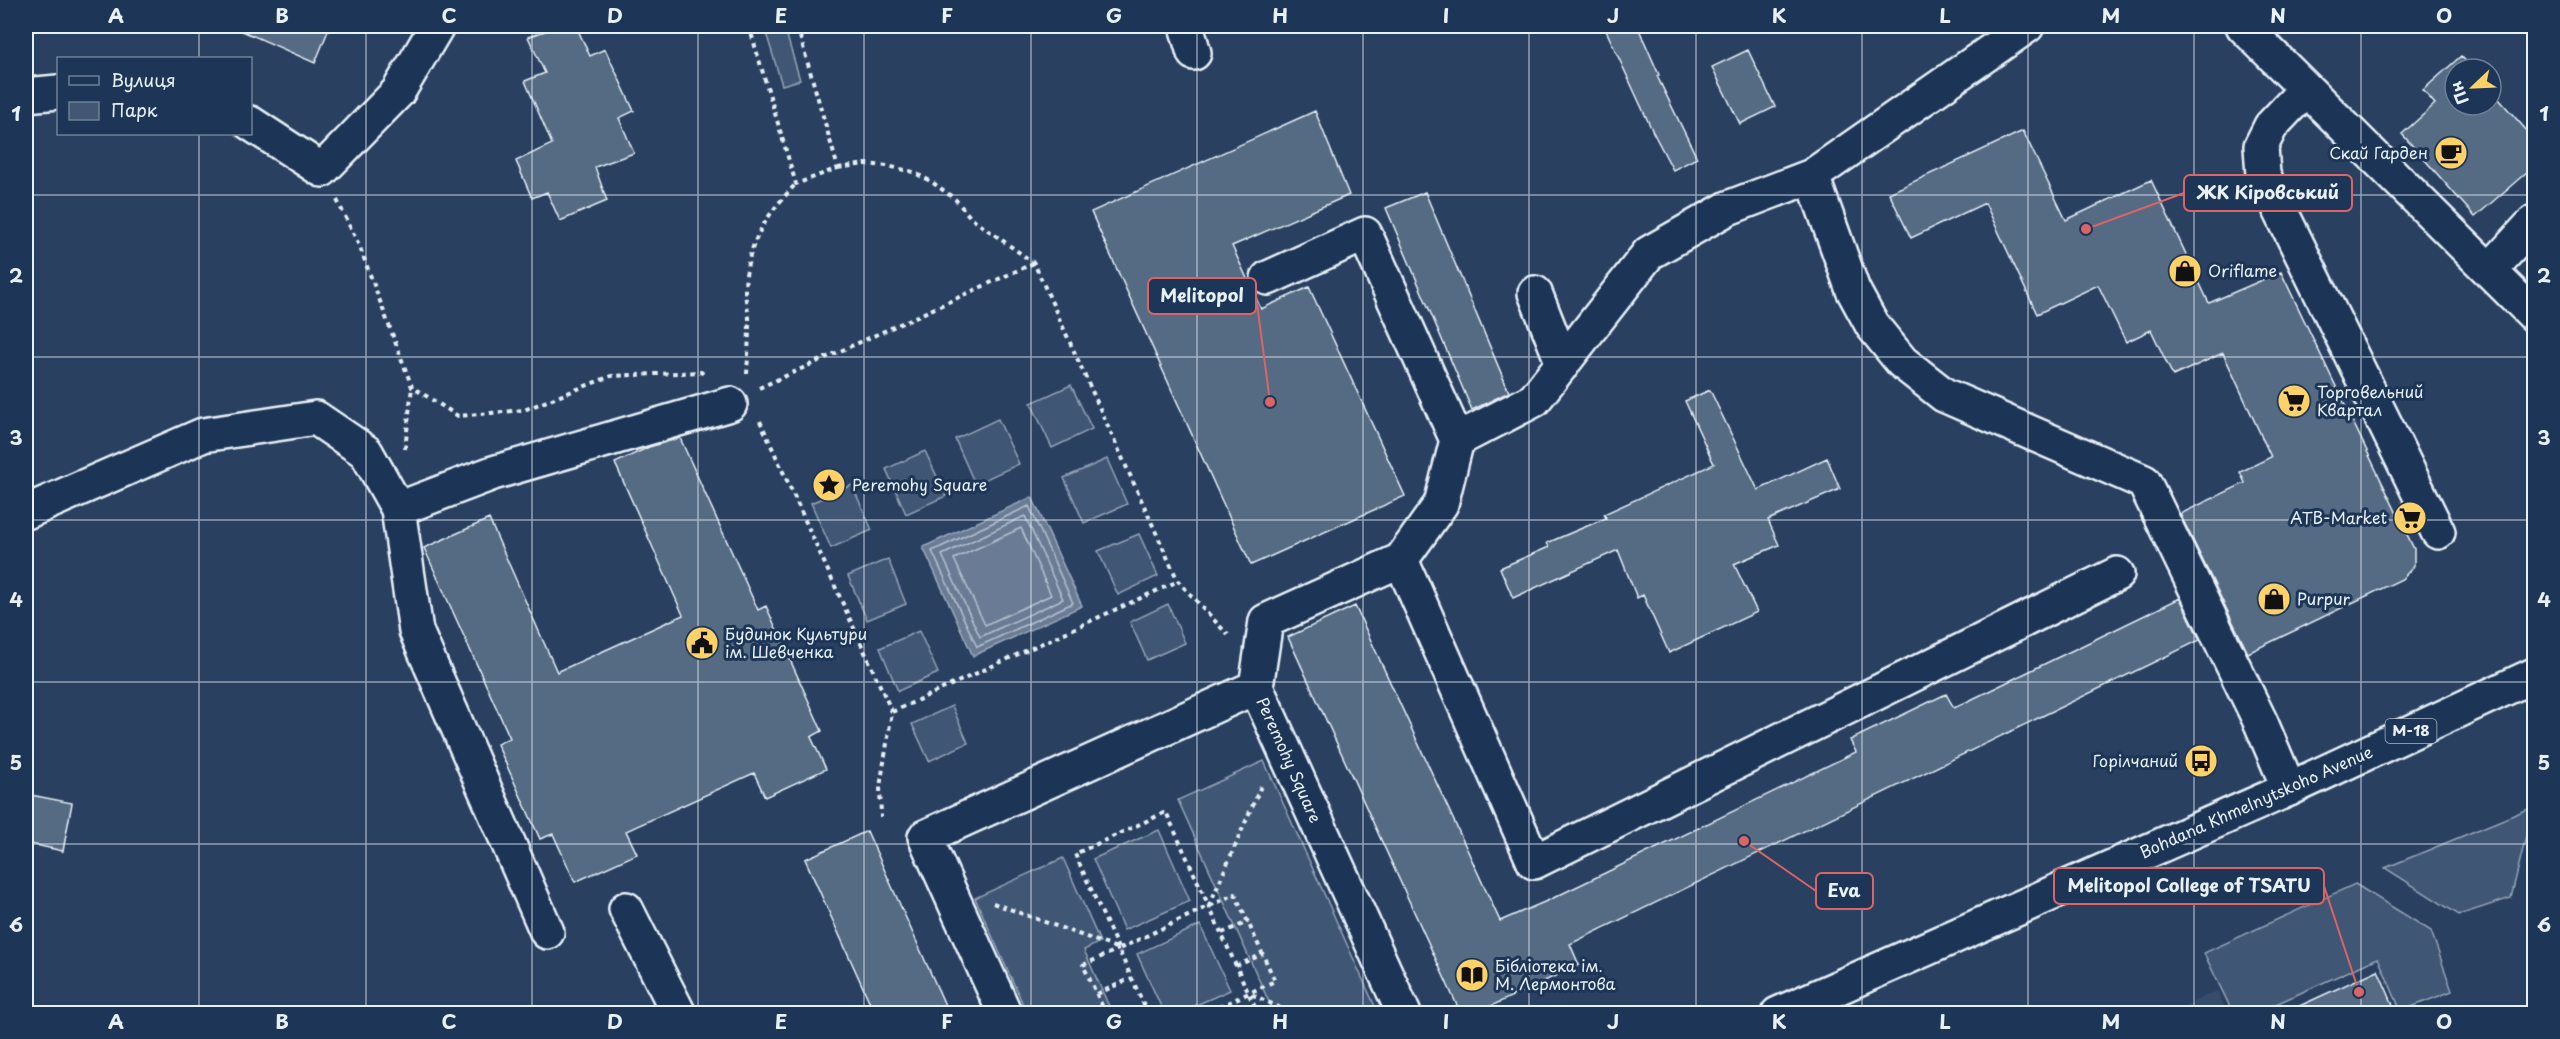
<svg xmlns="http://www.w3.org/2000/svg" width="2560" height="1039" font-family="'Playpen Sans',sans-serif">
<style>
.built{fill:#364d6b}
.green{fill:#415774;stroke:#94a4b6;stroke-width:1.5}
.water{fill:#6b7c95;stroke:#9dabbd;stroke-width:1.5}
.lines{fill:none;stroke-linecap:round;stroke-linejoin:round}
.shore{stroke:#b6c2d0;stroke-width:1.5}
.building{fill:#556a83;stroke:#e8f1f8;stroke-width:1.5}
.minor-casing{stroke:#e8f1f8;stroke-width:38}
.major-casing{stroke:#e8f1f8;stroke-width:38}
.highway-casing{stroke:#e8f1f8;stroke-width:38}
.path{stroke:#e8f1f8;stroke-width:4;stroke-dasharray:4.5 4.5;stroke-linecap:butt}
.minor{stroke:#1d3557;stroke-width:33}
.major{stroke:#1d3557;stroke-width:33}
.highway{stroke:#1d3557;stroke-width:33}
.grid{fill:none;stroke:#e8f1f8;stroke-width:1.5;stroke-opacity:0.55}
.labels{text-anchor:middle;stroke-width:6;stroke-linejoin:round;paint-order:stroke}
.shield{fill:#1d3557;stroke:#abb9c8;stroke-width:1.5}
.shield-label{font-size:15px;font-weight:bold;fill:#e8f1f8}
.poi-label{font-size:16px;fill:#e8f1f8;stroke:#1d3557;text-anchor:start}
.street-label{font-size:16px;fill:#e8f1f8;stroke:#1d3557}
.leader{fill:none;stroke:#db6466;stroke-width:2}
.callout-dot{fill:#db6466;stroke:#1d3557;stroke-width:2}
.callout{fill:#1d3557;stroke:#db6466;stroke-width:2}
.callout-label{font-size:18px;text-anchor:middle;font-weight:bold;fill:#e8f1f8}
.neatline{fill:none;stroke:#e8f1f8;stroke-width:2}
.grid-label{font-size:20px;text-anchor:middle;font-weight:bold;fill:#e8f1f8}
</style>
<rect width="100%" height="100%" fill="#294061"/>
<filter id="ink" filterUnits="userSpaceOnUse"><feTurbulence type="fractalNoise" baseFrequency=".0167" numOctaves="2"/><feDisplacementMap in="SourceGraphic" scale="12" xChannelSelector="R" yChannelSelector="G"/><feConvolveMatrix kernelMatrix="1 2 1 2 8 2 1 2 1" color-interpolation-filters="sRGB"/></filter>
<g filter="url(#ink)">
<path class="built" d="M2217,991L2227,1013H2169Z"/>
<path class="green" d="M764,26H784L800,80L782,85Z
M1071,385L1092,429L1052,448L1031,403Z
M998,419L1019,464L975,484L955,439Z
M925,451L946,496L906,514L886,469Z
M1107,459L1127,504L1084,523L1064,478Z
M852,485L872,530L831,548L811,503Z
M1139,534L1158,576L1118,595L1098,551Z
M888,559L906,604L867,620L848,576Z
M1168,604L1185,643L1147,660L1130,622Z
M919,631L938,673L898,691L880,648Z
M952,706L968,743L929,761L912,724Z
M1264,761L1378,1013H1274L1178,800Z
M2533,807L2511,898L2459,915L2385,868Z
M1159,830L1190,901L1124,930L1093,859Z
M1063,858L1100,942L1084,950L1112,1013H1027L975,898Z
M2355,884L2431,931L2452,991L2401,1011L2378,958L2256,1013H2233L2204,953Z
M1200,925L1230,990L1178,1013H1164L1137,954Z"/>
<path class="water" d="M1032,497L1082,606L973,656L923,547Z"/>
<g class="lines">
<path class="shore" d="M1029,506L1073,603L977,647L932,551Z
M1025,516L1063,599L980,637L942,555Z
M1021,528L1051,595L985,625L954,559Z"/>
</g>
<path class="building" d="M231,26H330L315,63Z
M559,26H576L590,56L605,49L634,111L619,118L634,153L595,167L607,201L560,221L547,192L532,198L516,161L552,144L525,81L545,73L528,37Z
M1604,26H1632L1634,29L1638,27L1659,75L1657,76L1697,158L1673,170L1653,132Z
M1748,50L1775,107L1740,124L1712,67Z
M2461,56L2473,69H2455V105H2491V90L2535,140V165L2475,217L2402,134L2435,104L2423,90Z
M1315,111L1349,195L1232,246L1261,309L1309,287L1405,496L1251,565L1091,212Z
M2023,131L2066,220L2151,180L2209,303L2281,272L2414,549V566L2402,579L2248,653L2180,514L2245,483L2240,472L2271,457L2223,353L2173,376L2151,330L2126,342L2098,285L2037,314L1985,203L1911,238L1889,193Z
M1425,192L1509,392L1472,410L1386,208Z
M1710,390L1758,490L1827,458L1840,489L1768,520L1779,545L1734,564L1757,612L1669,653L1643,595L1637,598L1618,550L1513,598L1500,568L1549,547L1547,543L1606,518L1604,514L1714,464L1685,401Z
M680,438L758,610L766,606L822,731L811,737L826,769L765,797L754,773L626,831L637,854L575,882L553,834L540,839L497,744L510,738L424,548L489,519L557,672L683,615L615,463L649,447Z
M2180,598L2200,640L1570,944L1579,965L1474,1014H1461L1288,637L1355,606L1500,921L1549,900L1856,752L1850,740L1946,694L1954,708Z
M26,794L72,803L63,851L26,843Z
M867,831L949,1014H875L805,859Z
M2378,970L2397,1014H2282Z"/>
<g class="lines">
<defs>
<path id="minor" d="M1186,26L1194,53
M2306,89L2271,126L2261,146L2263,175L2438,532
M26,95L58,92
M250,123L322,170L398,92L437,26
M1812,176L1853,290L1872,325L1902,362L1944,395L2144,482L2261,723L2289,789
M2490,270L2534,222
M1268,278L1365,234L1457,440
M1535,293L1563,364
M26,512L203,435L316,418L366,452L398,509
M1401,560L1534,862L2117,574
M1256,687L1266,621L1401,560L1441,504L1457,440L1534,400L1649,253L1728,208L1812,176L2027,26
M626,909L679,1014
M547,932L416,631L398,509L493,473L730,404
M1005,1014L925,837L1256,687L1404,1014"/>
<path id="major" d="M2243,26L2534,315"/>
<path id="highway" d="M1778,1014L2289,789L2534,675"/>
</defs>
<use href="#minor" class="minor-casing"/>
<use href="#major" class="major-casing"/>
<use href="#highway" class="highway-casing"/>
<path class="path" d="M749,26L796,184L838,168L797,26
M838,168L865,164L888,166L913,172L932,182L955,199L971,218L1034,263L1178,581L1228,635
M337,200L359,245L412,387L458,416L524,410L611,376L701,372L705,376
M747,374C748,356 749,337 749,318C748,309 745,299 745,290C746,245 766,215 796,184
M759,388L1034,263
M760,421L892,712L880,787L881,817
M405,449L412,387
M892,712L1178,581
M993,903L1119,949L1209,906L1261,786
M1210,906L1235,894L1275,981L1249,993
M1222,933L1248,922
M1236,966L1263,954
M1097,994L1132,978
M1106,1014L1083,965L1119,949
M1135,1014L1145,1009
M1148,1014L1075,854L1166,812L1258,1014
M1203,1014L1249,993L1293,1014"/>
<use href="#minor" class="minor"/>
<use href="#major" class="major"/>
<use href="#highway" class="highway"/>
</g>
</g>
<path class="grid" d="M199,26V58M366,26V1014M532,26V1014M698,26V1014M864,26V1014M1031,26V1014M1197,26V1014M1363,26V1014M1529,26V1014M1696,26V1014M1862,26V1014M2028,26V1014M2194,26V1014M2361,26V1014M199,134V1014M26,195H2534M26,357H2534M26,520H2534M26,682H2534M26,844H2534"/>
<defs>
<symbol id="cafe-disc" viewBox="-11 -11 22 22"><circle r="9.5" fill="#ffd166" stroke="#1d3557"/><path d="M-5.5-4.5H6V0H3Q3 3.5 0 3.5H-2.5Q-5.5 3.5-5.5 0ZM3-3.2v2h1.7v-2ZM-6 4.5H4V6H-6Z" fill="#111"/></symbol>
<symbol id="shop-disc" viewBox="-11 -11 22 22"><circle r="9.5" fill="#ffd166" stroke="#1d3557"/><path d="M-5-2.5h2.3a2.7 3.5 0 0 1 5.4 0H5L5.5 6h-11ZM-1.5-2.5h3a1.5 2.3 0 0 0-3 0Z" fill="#111"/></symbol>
<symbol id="supermarket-disc" viewBox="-11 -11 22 22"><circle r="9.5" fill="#ffd166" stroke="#1d3557"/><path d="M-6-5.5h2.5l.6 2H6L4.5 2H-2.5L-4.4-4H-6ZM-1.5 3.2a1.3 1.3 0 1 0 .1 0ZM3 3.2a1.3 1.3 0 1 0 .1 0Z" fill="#111"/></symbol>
<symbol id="sight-disc" viewBox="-11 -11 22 22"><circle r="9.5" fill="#ffd166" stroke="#1d3557"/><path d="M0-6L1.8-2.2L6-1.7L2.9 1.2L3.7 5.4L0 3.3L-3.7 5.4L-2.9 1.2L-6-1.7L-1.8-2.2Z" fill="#111"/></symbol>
<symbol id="civic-disc" viewBox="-11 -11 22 22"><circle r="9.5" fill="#ffd166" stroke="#1d3557"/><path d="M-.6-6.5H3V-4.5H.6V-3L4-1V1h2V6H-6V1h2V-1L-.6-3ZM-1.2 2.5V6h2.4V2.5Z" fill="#111"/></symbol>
<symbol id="bus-disc" viewBox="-11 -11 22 22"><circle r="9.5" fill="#ffd166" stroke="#1d3557"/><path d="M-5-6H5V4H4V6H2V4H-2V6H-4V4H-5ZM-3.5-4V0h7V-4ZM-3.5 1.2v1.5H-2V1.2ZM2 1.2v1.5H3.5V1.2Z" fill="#111"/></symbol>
<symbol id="library-disc" viewBox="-11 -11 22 22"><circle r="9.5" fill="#ffd166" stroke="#1d3557"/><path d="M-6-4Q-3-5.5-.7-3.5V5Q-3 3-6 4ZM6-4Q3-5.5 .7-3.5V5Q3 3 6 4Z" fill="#111"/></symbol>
</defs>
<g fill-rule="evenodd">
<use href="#cafe-disc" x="2432" y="134" width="38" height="38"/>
<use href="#shop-disc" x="2166" y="252" width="38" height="38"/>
<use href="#supermarket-disc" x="2275" y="382" width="38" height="38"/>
<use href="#sight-disc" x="810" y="466" width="38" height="38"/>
<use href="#supermarket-disc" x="2391" y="499" width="38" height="38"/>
<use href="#shop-disc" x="2255" y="580" width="38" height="38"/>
<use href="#civic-disc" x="683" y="624" width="38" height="38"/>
<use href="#bus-disc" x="2182" y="742" width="38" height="38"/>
<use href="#library-disc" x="1453" y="956" width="38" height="38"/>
</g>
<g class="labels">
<rect class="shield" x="2385.5" y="719" width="51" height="24" rx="4.5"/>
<g class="shield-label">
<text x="2411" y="736">М-18</text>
</g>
<g class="poi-label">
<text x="2428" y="159" text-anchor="end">Скай Гарден</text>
<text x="2208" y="277">Oriflame</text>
<text x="2317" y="398">Торговельний<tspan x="2317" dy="18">Квартал</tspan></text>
<text x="852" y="491">Peremohy Square</text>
<text x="2387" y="524" text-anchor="end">ATB-Market</text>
<text x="2297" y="605">Purpur</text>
<text x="725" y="640">Будинок Культури<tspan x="725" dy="18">ім. Шевченка</tspan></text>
<text x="2178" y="767" text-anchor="end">Горілчаний</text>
<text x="1495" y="972">Бібліотека ім.<tspan x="1495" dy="18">М. Лермонтова</tspan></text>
</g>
<g class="street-label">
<text transform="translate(1289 760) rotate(66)" y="6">Peremohy Square</text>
<text transform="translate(2256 802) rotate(-24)" y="6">Bohdana Khmelnytskoho Avenue</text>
</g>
</g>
<path class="leader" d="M2086 229L2184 193M1270 402L1256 296M2359 992L2324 886M1744 841L1816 891"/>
<g class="callout-dot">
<circle cx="2086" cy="229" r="6"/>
<circle cx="1270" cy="402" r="6"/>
<circle cx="2359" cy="992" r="6"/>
<circle cx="1744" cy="841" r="6"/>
</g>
<g class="callout">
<rect x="2184" y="175" width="168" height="36" rx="6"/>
<rect x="1148" y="278" width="108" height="36" rx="6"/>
<rect x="2054" y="868" width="270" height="36" rx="6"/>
<rect x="1816" y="873" width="57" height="36" rx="6"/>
</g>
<g class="callout-label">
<text x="2268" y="199">ЖК Кіровський</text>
<text x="1202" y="302">Melitopol</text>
<text x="2189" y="892">Melitopol College of TSATU</text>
<text x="1844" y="897">Eva</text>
</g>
<rect width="2560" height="1039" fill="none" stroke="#1d3557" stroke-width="66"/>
<rect x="57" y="57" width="195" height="78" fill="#1d3557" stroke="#6e8097" stroke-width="1.5"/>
<rect x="69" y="76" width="30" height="9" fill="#1d3557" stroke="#6e8097" stroke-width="1.5"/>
<text x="111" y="87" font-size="18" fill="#e8f1f8">Вулиця</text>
<rect x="69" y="102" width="30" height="18" fill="#415774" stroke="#6e8097" stroke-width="1.5"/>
<text x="111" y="117" font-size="18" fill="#e8f1f8">Парк</text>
<g transform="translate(2473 87) rotate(247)"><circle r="28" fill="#1d3557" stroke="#6e8097" stroke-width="1.5"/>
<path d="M0-4.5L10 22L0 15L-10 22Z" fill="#ffd166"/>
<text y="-9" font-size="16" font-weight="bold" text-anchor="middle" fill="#e8f1f8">Пн</text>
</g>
<rect x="33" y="33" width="2494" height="973" class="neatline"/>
<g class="grid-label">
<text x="116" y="23">A</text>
<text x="282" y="23">B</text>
<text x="449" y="23">C</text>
<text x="615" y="23">D</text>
<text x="781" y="23">E</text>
<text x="947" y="23">F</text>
<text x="1114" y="23">G</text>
<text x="1280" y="23">H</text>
<text x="1446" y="23">I</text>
<text x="1613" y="23">J</text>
<text x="1779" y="23">K</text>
<text x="1945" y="23">L</text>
<text x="2111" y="23">M</text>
<text x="2278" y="23">N</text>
<text x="2444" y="23">O</text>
<text x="16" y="121">1</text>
<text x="2544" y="121">1</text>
<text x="16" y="283">2</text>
<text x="2544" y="283">2</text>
<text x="16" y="445">3</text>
<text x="2544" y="445">3</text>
<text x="16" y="607">4</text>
<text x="2544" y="607">4</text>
<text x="16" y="770">5</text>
<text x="2544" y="770">5</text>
<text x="16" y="932">6</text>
<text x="2544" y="932">6</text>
<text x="116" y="1029">A</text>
<text x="282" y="1029">B</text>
<text x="449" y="1029">C</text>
<text x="615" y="1029">D</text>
<text x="781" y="1029">E</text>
<text x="947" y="1029">F</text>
<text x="1114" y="1029">G</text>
<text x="1280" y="1029">H</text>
<text x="1446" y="1029">I</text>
<text x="1613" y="1029">J</text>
<text x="1779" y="1029">K</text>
<text x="1945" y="1029">L</text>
<text x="2111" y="1029">M</text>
<text x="2278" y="1029">N</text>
<text x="2444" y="1029">O</text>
</g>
</svg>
